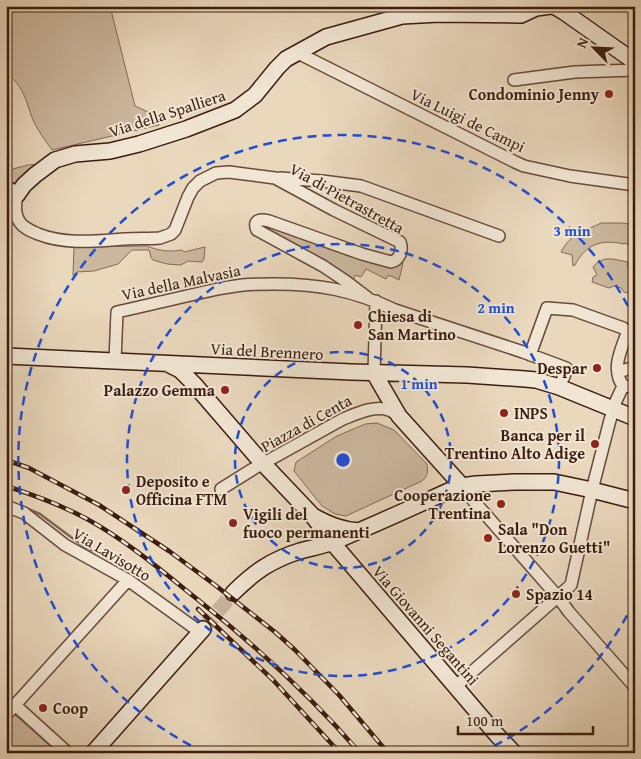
<svg xmlns="http://www.w3.org/2000/svg" width="641" height="759" font-family="'Gentium Book Plus',serif">
<style>
.green{fill:#ccb89f;stroke:#846a57}
.lines{fill:none;stroke-linecap:round;stroke-linejoin:round}
.stream{stroke:#806654;stroke-width:2.5}
.secondary-tunnel{stroke:#c7b29a;stroke-width:15;stroke-dasharray:15 8;stroke-linecap:butt}
.street-casing{stroke:#674b3a;stroke-width:14}
.secondary-casing{stroke:#3b1c0f;stroke-width:18}
.street{stroke:#f1e6d4;stroke-width:11}
.secondary{stroke:#f1e6d4;stroke-width:15}
.rail-casing{stroke:#3b1c0f;stroke-width:4.5}
.rail{stroke:#f1e6d4;stroke-width:2.5;stroke-dasharray:8;stroke-linecap:butt}
.ring{fill:none;stroke:#1d4ed8;stroke-width:2.5;stroke-dasharray:9 6}
.poi-dot{fill:#8f2418;stroke:#f1e6d4;stroke-width:2}
.labels{text-anchor:middle;stroke-width:4;stroke-linejoin:round;paint-order:stroke}
.poi-label{font-size:16px;font-weight:bold;fill:#3b1c0f;stroke:#f1e6d4;text-anchor:start}
.street-label{font-size:16px;fill:#3b1c0f;stroke:#f1e6d4}
.centre{fill:#1d4ed8;stroke:#f1e6d4;stroke-width:2.5}
.ring-label{font-size:15px;text-anchor:middle;font-weight:bold;fill:#1d4ed8;stroke:#f1e6d4;stroke-width:4;stroke-linejoin:round;paint-order:stroke}
</style>
<rect width="100%" height="100%" fill="#ead8bd"/>
<filter id="stains"><feTurbulence type="fractalNoise" baseFrequency=".004" numOctaves="4"/><feColorMatrix values="0 0 0 0 .2 0 0 0 0 .09 0 0 0 0 .02 0 0 0 .5 -.17"/></filter>
<radialGradient id="worn" r=".72"><stop offset=".6" stop-color="#630" stop-opacity="0"/><stop offset="1" stop-color="#630" stop-opacity=".3"/></radialGradient>
<path class="green" d="M6,6H110L135,106L157,116L159,125L52,150C45,140 38,131 33,120C25,99 25,88 6,73Z
M40,164C30,173 20,187 6,182V168L9,170L28,165Z
M601,223H623L635,225V247L624,243V244C601,239 586,244 575,265L573,266L572,255L561,252C571,233 583,232 601,223Z
M261,224L381,265C389,267 396,261 403,263L399,280L391,276H387L386,279L366,269L361,277L355,275L353,282L260,228Z
M147,246C159,251 170,252 182,250L184,252L205,247L204,259L202,262L188,261L181,265L167,264L153,260L151,257L149,250H132L118,264L94,271L77,272L73,276L74,247Z
M605,259H613L628,262L627,266L635,268V295L624,292L621,288L614,286L609,288L592,282L593,277L597,275L593,267L598,262Z
M377,423L394,430L427,464C428,471 428,476 422,481L346,516L335,514L322,506L294,471L296,462L337,436L365,424Z
M14,714L58,753H6V723Z"/>
<g class="lines">
<path class="stream" d="M26,508L40,514L83,546L109,559"/>
<path class="secondary-tunnel" d="M203,629L233,593"/>
<defs>
<path id="street" d="M298,53L515,162L524,166L570,176L635,185
M514,80L575,72L635,70
M280,178L322,181L361,186L499,236
M17,195C15,204 14,213 19,221C23,228 31,231 38,234C66,245 96,241 125,239C137,238 148,239 160,238L171,234L175,230L188,197L193,188L200,181L216,173L229,172L275,178L334,210L400,242C403,250 400,260 391,262L362,254L269,221C262,219 252,219 257,230L323,266L347,282L368,298
M530,355L547,308L573,310L623,328L626,330L627,333C621,350 611,369 623,386L635,387
M115,361L117,312C149,305 181,297 213,290C223,288 233,286 243,285C253,284 263,284 274,284C319,284 353,290 395,310L523,352L566,368L565,374L559,387
M618,372L635,367
M374,373L376,301
M462,486L472,499L558,597L569,612L635,687
M221,489L253,469L343,419C356,414 374,405 389,410C392,411 396,414 399,416
M6,506L24,513L65,545L128,580L200,632
M456,686L571,585L592,490L610,420L616,401L623,386
M15,705L128,580
M6,715L15,705L68,753"/>
<path id="secondary" d="M554,6L564,12L635,62
M6,188L17,195L24,185L35,175L55,160L75,154L110,151L139,144L186,129L235,110L255,95L277,68L286,59L326,37L402,16L439,14L521,15L536,8L551,6
M6,356L351,372L467,375L525,379L536,380L559,387L635,418
M168,364L180,370L194,384L257,457L312,515L337,548L496,734L514,753
M374,373L399,416L462,486
M315,517C330,525 342,530 359,531
M233,593C254,572 271,560 300,551C311,548 323,546 333,542C374,525 413,507 453,489L462,486L476,484L515,482H554L592,490L635,501
M93,753L203,629"/>
</defs>
<use href="#street" class="street-casing"/>
<use href="#secondary" class="secondary-casing"/>
<use href="#street" class="street"/>
<use href="#secondary" class="secondary"/>
<defs>
<path id="rail" d="M6,460L29,468L99,505L169,551L215,585L275,632L295,650L339,695L388,753
M6,486C34,495 61,505 87,519C127,541 162,571 197,599C256,646 311,696 360,753
M198,609L273,680L340,753"/>
</defs>
<use href="#rail" class="rail-casing"/>
<use href="#rail" class="rail"/>
</g>
<g class="ring">
<circle cx="343" cy="460" r="108"/>
<circle cx="343" cy="460" r="216"/>
<path d="M634 602A324 324 0 0 1 482 752M204 752A324 324 0 1 1 634 318"/>
</g>
<g class="poi-dot">
<circle cx="609" cy="94" r="5"/>
<circle cx="358" cy="325" r="5"/>
<circle cx="597" cy="368" r="5"/>
<circle cx="225" cy="390" r="5"/>
<circle cx="504" cy="413" r="5"/>
<circle cx="595" cy="444" r="5"/>
<circle cx="126" cy="490" r="5"/>
<circle cx="501" cy="504" r="5"/>
<circle cx="233" cy="523" r="5"/>
<circle cx="488" cy="538" r="5"/>
<circle cx="516" cy="594" r="5"/>
<circle cx="43" cy="708" r="5"/>
</g>
<g class="labels">
<g class="poi-label">
<text x="599" y="100" text-anchor="end">Condominio Jenny</text>
<text x="368" y="322">Chiesa di<tspan x="368" dy="18">San Martino</tspan></text>
<text x="587" y="374" text-anchor="end">Despar</text>
<text x="215" y="396" text-anchor="end">Palazzo Gemma</text>
<text x="514" y="419">INPS</text>
<text x="585" y="441" text-anchor="end">Banca per il<tspan x="585" dy="18">Trentino Alto Adige</tspan></text>
<text x="136" y="487">Deposito e<tspan x="136" dy="18">Officina FTM</tspan></text>
<text x="491" y="501" text-anchor="end">Cooperazione<tspan x="491" dy="18">Trentina</tspan></text>
<text x="243" y="520">Vigili del<tspan x="243" dy="18">fuoco permanenti</tspan></text>
<text x="498" y="535">Sala "Don<tspan x="498" dy="18">Lorenzo Guetti"</tspan></text>
<text x="526" y="600">Spazio 14</text>
<text x="53" y="714">Coop</text>
</g>
<g class="street-label">
<text transform="translate(167 113) rotate(-18)" y="6">Via della Spalliera</text>
<text transform="translate(468 120) rotate(26)" y="6">Via Luigi de Campi</text>
<text transform="translate(347 198) rotate(29)" y="6">Via di Pietrastretta</text>
<text transform="translate(181 282) rotate(-12)" y="6">Via della Malvasia</text>
<text transform="translate(267 351) rotate(3)" y="6">Via del Brennero</text>
<text transform="translate(306 423) rotate(-29)" y="6">Piazza di Centa</text>
<text transform="translate(112 554) rotate(31)" y="6">Via Lavisotto</text>
<text transform="translate(426 625) rotate(49)" y="6">Via Giovanni Segantini</text>
</g>
</g>
<circle cx="343" cy="460" r="8" class="centre"/>
<g class="ring-label">
<text x="572" y="236">3 min</text>
<text x="496" y="313">2 min</text>
<text x="419" y="389">1 min</text>
</g>
<rect width="641" height="759" fill="none" stroke="#ead8bd" stroke-width="25"/>
<rect x="8" y="8" width="626" height="744" fill="none" stroke="#3b1c0f" stroke-width="2.5"/>
<rect x="12" y="12" width="616" height="734" fill="none" stroke="#3b1c0f"/>
<g transform="translate(594 48) rotate(294)" stroke="#f1e6d4" stroke-width="4" paint-order="stroke">
<path d="M0-4L9 19L0 12L-9 19Z" fill="#3b1c0f"/>
<text y="-8" font-size="14" font-weight="bold" text-anchor="middle" fill="#3b1c0f">N</text>
</g>
<path d="M458 726v8h135v-8" fill="none" stroke="#3b1c0f" stroke-width="2.5"/>
<text x="466" y="726" font-size="15" fill="#3b1c0f" stroke="#f1e6d4" stroke-width="4" paint-order="stroke">100 m</text>
<rect width="100%" height="100%" filter="url(#stains)"/>
<rect width="100%" height="100%" fill="url(#worn)"/>
</svg>
